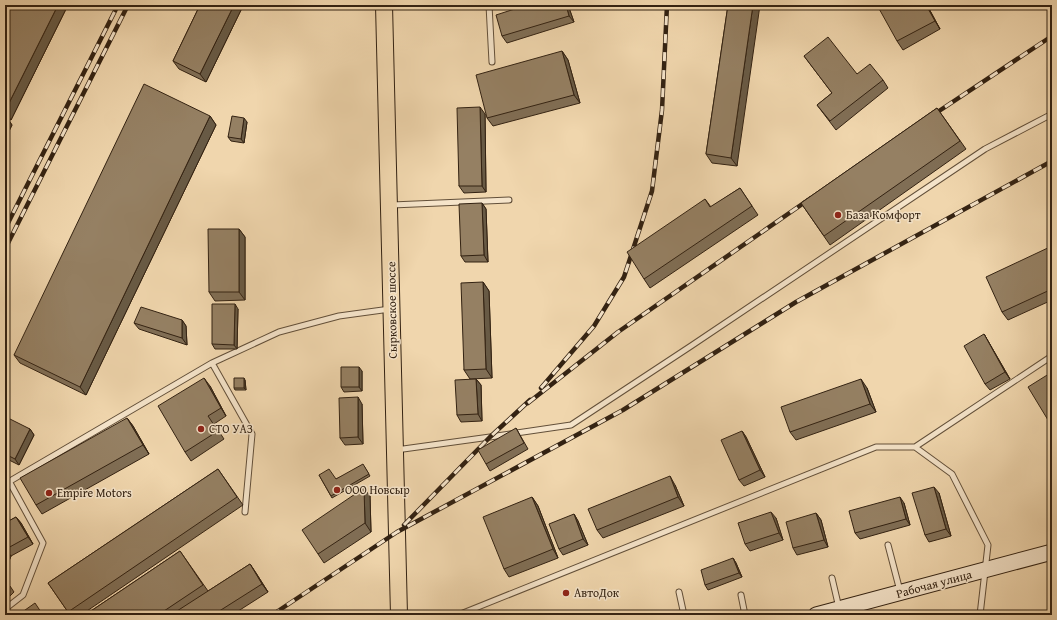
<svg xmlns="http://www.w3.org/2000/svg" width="1057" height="620" font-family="'Gentium Book Plus',serif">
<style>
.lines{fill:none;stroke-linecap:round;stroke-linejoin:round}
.service-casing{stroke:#624f39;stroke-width:7}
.secondary-casing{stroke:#332212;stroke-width:17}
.primary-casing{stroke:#332212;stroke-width:18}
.service{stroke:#f5e4ca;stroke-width:5}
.secondary{stroke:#f5e4ca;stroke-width:15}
.primary{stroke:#f0d6ad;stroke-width:16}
.rail-casing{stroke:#332212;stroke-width:4.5}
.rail{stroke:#f5e4ca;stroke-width:3;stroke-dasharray:9;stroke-linecap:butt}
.wall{fill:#806e55;stroke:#332212}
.shaded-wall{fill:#685a45;stroke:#332212}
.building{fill:#958063;stroke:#332212}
.poi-dot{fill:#8f2418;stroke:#f5e4ca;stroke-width:1.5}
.labels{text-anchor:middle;stroke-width:3;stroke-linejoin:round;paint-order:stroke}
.poi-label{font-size:12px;fill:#332212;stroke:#f5e4ca;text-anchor:start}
.street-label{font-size:12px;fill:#332212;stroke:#f5e4ca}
</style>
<rect width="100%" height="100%" fill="#f0d6ad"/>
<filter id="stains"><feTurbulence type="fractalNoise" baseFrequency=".005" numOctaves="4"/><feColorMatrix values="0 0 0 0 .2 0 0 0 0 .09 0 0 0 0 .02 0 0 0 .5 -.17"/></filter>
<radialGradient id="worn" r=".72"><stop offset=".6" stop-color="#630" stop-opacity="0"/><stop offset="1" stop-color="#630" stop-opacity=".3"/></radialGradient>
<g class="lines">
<defs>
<path id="service" d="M489,5L492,62
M392,205L509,200
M212,363L252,434L245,512
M915,447L1052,356
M396,450L490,437L571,425L691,346L985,149L1052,114
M5,484L212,363L279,332L339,316L390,309
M888,545L900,591
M832,578L839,608
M679,592L684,615
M741,595L745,615
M5,609L23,595L43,543L9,481
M458,615L876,447H915L952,474L988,545L980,615"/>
<path id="secondary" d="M816,615L1052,552"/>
<path id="primary" d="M384,5L399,615"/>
</defs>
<use href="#service" class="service-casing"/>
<use href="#secondary" class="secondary-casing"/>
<use href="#primary" class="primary-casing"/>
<use href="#service" class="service"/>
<use href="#secondary" class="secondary"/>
<use href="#primary" class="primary"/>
<defs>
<path id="rail" d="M930,117L1052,36
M5,229L118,5
M5,249L128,5
M541,388L594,326L624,277L652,191L662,110L667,5
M528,403L618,332L811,198
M404,525L490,437L530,400
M272,615L397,532L623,410L796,302L1052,161"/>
</defs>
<use href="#rail" class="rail-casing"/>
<use href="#rail" class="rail"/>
</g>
<path class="wall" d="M5,5L67,7L11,120L7,118L12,125L5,139Z
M200,5H238L241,10L206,82L179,69L173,61Z
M527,5H568L574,22L507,43L502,36Z
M728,5L737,166L712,163L706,154Z
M927,5L940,29L903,50L897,41Z
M562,51L568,60L580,103L493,126L487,118Z
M804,56L857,74L883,80L888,88L836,130L817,105L832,93Z
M937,108L966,149L830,245L801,203Z
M485,114L486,192L464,193L459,186Z
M210,116L216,125L86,395L20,363L14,355Z
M247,122L244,143L231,141L228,137Z
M740,188L758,215L650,288L644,279L705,199L711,207Z
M482,203L486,209L488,262H465L461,256Z
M239,229L245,237V300L215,301L209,292Z
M1052,246V300L1008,320L1002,312Z
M483,282L489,291L492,378L470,379L464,370Z
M238,309L237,349H215L212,344Z
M182,320L186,326L187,345L139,329L134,323Z
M984,334L988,341L1010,379L990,390L985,384Z
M362,371V391L344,392L341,387Z
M476,379L481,385L482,421L461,422L457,415Z
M245,380L246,390H235L234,388Z
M210,386L226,416L214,424L224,439L191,461L185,452Z
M867,388L876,412L796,440L790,432Z
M362,404L363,444L345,445L340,438Z
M127,418L133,426L149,454L42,514L36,505Z
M5,424L30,429L34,435L19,465L5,458Z
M516,428L528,449L490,471L486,464Z
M742,431L746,437L765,477L744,486L739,480Z
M364,466L370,476L332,498L319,475L336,479Z
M218,469L243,505L81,615H70L48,583Z
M675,485L684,506L603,538L597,530Z
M939,493L951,536L929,542L925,535Z
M370,496L371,532L324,563L318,554Z
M532,497L538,506L558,558L509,577L504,569Z
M904,503L910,525L860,539L855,533Z
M816,513L821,520L828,547L797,555L793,548Z
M574,514L578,521L588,545L563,555L559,549Z
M16,517L21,523L33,544L11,556L7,566L5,565V523Z
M776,518L783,540L750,551L745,544Z
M180,551L208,591L250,564L256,573L268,592L232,615H179L178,614L176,615H85Z
M733,558L736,563L742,577L708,590L705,585Z
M5,581L10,586L14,592L5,601Z"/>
<path class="shaded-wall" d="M58,5H65L67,7L11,120L5,111Z
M234,5H238L241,10L206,82L200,74Z
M566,5H568L574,22L569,16Z
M753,5H760L737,166L731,158Z
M926,5H927L940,29L935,21Z
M562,51L568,60L580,103L574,95Z
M480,107L485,114L486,192L482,186Z
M6,116L12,125L5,139V118Z
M210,116L216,125L86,395L80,387Z
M244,118L247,122L244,143L241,139Z
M482,203L486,209L488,262L484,255Z
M239,229L245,237V300L239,292Z
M483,282L489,291L492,378L486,369Z
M235,304L238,309L237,349L234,345Z
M182,320L186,326L187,345L182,338Z
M984,334L988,341L1010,379L1005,372Z
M359,367L362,371V391L359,387Z
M204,378L210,386L226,416L221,408Z
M244,378L245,380L246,390L244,388Z
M476,379L481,385L482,421L478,414Z
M861,379L867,388L876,412L870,404Z
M358,397L362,404L363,444L358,437Z
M127,418L133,426L149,454L143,445Z
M30,429L34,435L19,465L15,459Z
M742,431L746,437L765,477L760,470Z
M670,476L675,485L684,506L678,497Z
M934,487L939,493L951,536L946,529Z
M364,488L370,496L371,532L365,523Z
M532,497L538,506L558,558L553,549Z
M900,497L904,503L910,525L906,519Z
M771,512L776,518L783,540L779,533Z
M816,513L821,520L828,547L824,540Z
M574,514L578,521L588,545L583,539Z
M16,517L21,523L33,544L28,537Z
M6,549L11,556L7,566L5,562V553Z
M733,558L736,563L742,577L739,573Z
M250,564L256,573L268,592L262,584Z"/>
<path class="building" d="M5,5H58L5,111Z
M200,5H234L200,74L173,61Z
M527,5H566L569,16L502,36L496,15Z
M728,5H753L731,158L706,154Z
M877,5H926L935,21L897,41Z
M828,37L857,74L870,64L883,80L830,121L817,105L832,93L804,56Z
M562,51L574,95L487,118L476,75Z
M144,84L210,116L80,387L14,355Z
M480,107L482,186H459L457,108Z
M937,108L960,141L824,236L801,203Z
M232,116L244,118L241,139L228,137Z
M740,188L752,206L644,279L627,252L705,199L710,207Z
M482,203L484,255L461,256L459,204Z
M208,229H239V292H209Z
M1052,246V289L1002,312L986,277Z
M483,282L486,369L464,370L461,283Z
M212,304H235L234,345L212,344Z
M141,307L182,320V338L134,323Z
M984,334L1005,372L985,384L964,346Z
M341,367H359V387H341Z
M1052,372V425H1051L1028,387Z
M204,378L221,408L208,416L218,431L185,452L158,406Z
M234,378H244V388H234Z
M476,379L478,414L457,415L455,380Z
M861,379L870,404L790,432L781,407Z
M358,397V437L340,438L339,398Z
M8,418L30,429L15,459L5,454V424Z
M127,418L143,445L36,505L20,478Z
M516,428L524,443L486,464L478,450Z
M742,431L760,470L739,480L721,440Z
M363,464L369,474L331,496L319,475L329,469L336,479Z
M218,469L237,497L68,612L48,583Z
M670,476L678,497L597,530L588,509Z
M934,487L946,529L925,535L912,493Z
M364,488L365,523L318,554L302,530Z
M532,497L553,549L504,569L483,517Z
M900,497L906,519L855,533L849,511Z
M771,512L779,533L745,544L738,523Z
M816,513L824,540L793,548L786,522Z
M574,514L583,539L559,549L549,524Z
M16,517L28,537L6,549L5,553V523Z
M180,551L203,585L158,615H85Z
M733,558L739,573L705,585L701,570Z
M250,564L262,584L213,615H179L177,611Z
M5,581L10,586L5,590Z
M35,603L43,615H18Z"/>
<g class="poi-dot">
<circle cx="838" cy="215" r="4"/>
<circle cx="201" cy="429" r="4"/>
<circle cx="337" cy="490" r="4"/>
<circle cx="49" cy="493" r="4"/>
<circle cx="566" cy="593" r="4"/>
</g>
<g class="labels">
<g class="poi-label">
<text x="846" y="219">База Комфорт</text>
<text x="209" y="433">СТО УАЗ</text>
<text x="345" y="494">ООО Новсыр</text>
<text x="57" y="497">Empire Motors</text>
<text x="574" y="597">АвтоДок</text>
</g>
<g class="street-label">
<text transform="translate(392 310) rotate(-91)" y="4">Сырковское шоссе</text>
<text transform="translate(934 584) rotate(-15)" y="4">Рабочая улица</text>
</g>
</g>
<rect width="1057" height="620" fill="none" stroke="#f0d6ad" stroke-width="20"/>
<rect x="6" y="6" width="1045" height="608" fill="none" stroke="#332212" stroke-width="2"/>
<rect x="10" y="10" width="1037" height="600" fill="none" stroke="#332212"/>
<rect width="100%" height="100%" filter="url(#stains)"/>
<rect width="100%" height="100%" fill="url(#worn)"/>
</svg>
